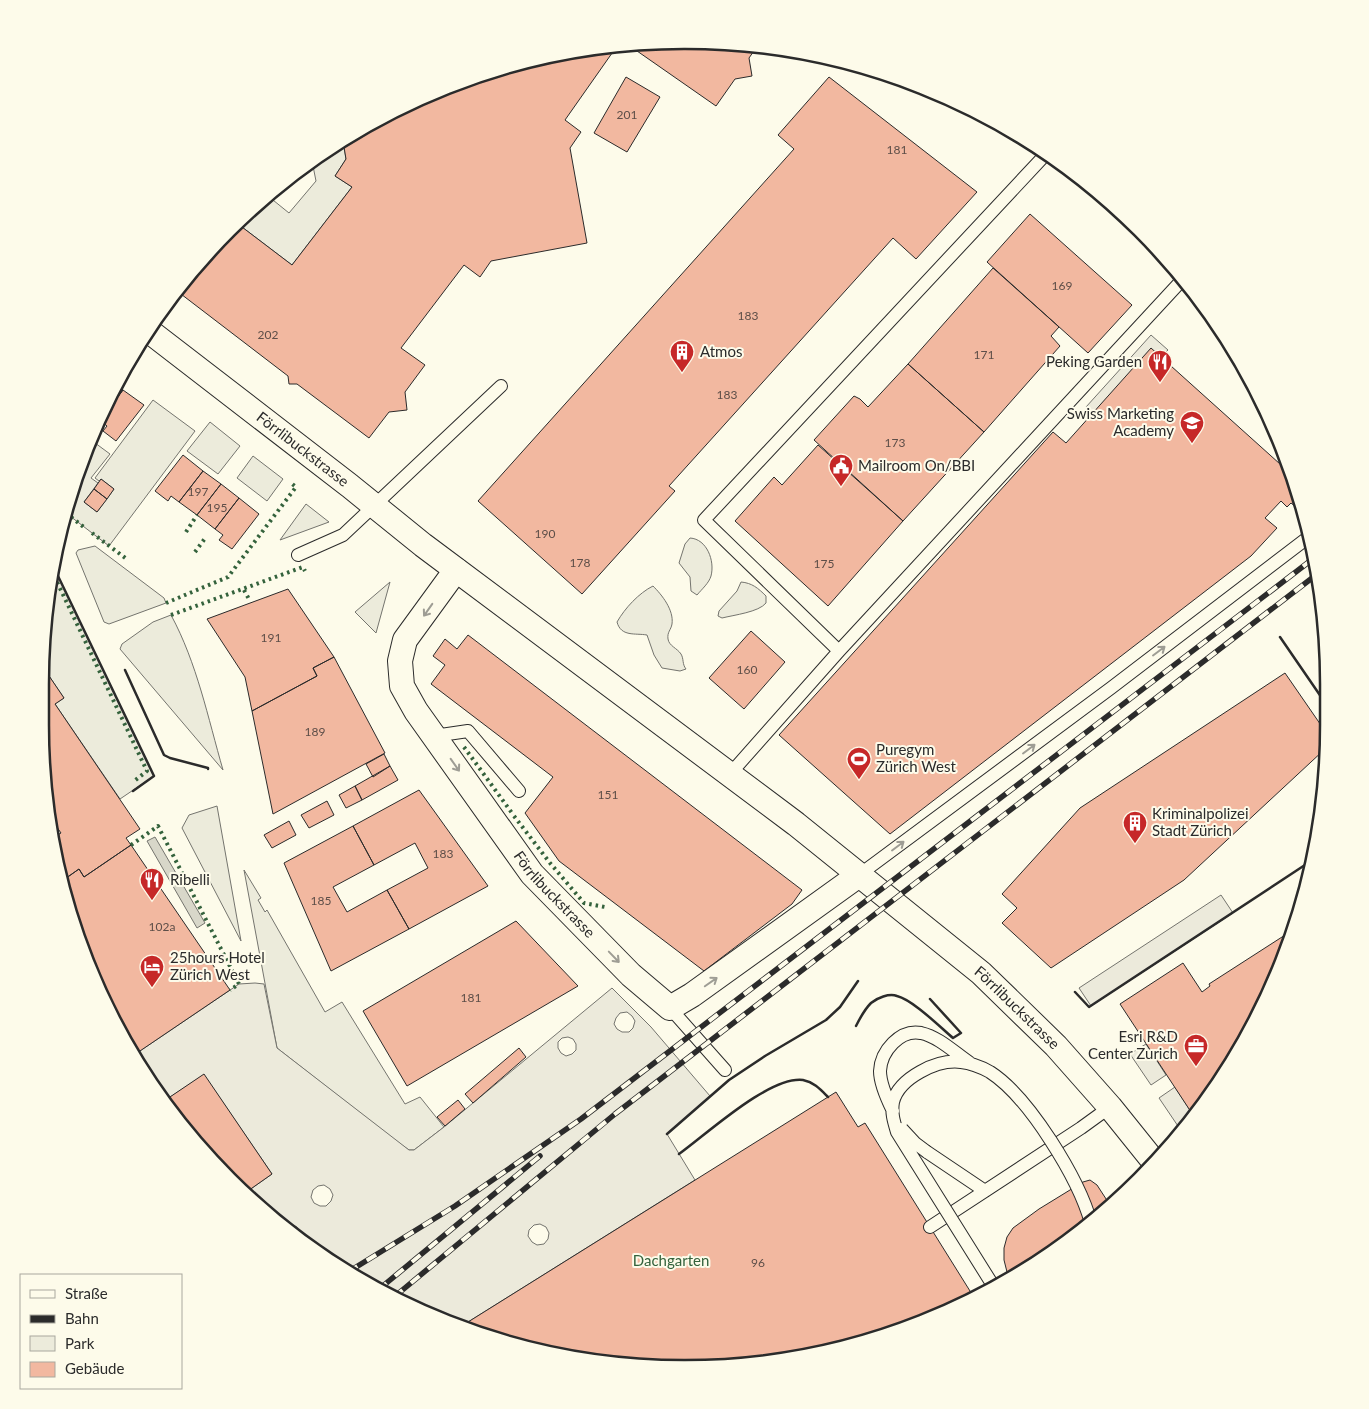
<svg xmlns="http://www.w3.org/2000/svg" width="1369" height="1409" font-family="Lato,sans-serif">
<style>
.green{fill:#ecebdb;stroke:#74746e}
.parking{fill:#eceadb;stroke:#74746e;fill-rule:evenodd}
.water{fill:#d8d7c9;stroke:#74746e}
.building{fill:#f2b8a0;stroke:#2b2b2b}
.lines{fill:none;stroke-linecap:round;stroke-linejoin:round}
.lane-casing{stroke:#2b2b2b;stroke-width:14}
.street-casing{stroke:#2b2b2b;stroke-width:26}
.lane{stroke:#fdfbea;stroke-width:12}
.street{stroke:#fdfbea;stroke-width:24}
.rail-casing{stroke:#2b2b2b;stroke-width:5.5}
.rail{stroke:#fdfbea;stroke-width:4;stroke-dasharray:11;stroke-linecap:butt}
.lane-bridge-casing{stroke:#2b2b2b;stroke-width:14;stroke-linecap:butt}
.lane-bridge{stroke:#fdfbea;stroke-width:12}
.hedge{stroke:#34623c;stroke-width:4;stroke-dasharray:2.5 4;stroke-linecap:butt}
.wall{stroke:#2b2b2b;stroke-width:2.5}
.oneway{stroke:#9e9d94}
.labels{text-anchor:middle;stroke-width:4;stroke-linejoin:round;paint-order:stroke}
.number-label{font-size:12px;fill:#5d4e48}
.poi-label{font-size:15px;fill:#2b2b2b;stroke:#fdfbea;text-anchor:start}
.street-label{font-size:15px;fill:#2b2b2b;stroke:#fdfbea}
.park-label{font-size:15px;fill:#34623c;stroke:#fdfbea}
.rim{fill:none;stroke:#2b2b2b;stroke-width:2.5}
</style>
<rect width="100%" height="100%" fill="#fdfbea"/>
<path class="green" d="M343,141L346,159L335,176L352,187L292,265L238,224L268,196L289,213L316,181L312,161Z
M153,400L195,431L109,546L66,513L70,494L79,482L74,477L91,440L110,454L91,478L98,483L84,502L97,512L114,489L101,479L99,481L95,478Z
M210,422L240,446L218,474L187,451Z
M253,456L283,479L267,501L237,478Z
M306,504L329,522L280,540Z
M690,538C707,539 715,561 711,576C709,583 702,589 697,595L691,591L690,577L679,563L685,544Z
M95,546L164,598L166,603L109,624L104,622L76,553L78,550Z
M58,576L154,776L120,799L55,704L64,698L43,667L46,600L49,584Z
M390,582L376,633L355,612Z
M741,582C752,583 758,588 766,596V603C759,612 734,615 722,618L718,616L719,611L737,591Z
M653,586C662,595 674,610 672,624C671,630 667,632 668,639C669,646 677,648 681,654C684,659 682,664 686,669L680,671L662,668L654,655L647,635C635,633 621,637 617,622C625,608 639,593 653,586Z
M171,615C197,663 208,718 223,770L120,649L122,644L153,622Z
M217,806L241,941L182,828L189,815Z
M244,870L261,898L258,900L265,912L267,910L325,1012L342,1002L405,1104L420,1097L444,1127L414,1150H409L396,1141L277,1048Z"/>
<path class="parking" d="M1151,335L1168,350L1096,417L1086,407Z
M1221,895L1233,913L1091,1006L1079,988Z
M255,983L264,984L277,1048L409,1150H414L444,1127L612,988L651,1027L710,1096L667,1134L695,1180L460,1327L362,1283L299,1234L297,1227L291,1224L287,1225L245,1193L272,1174L204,1075L164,1101L149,1083L134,1055L239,984ZM627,1012L632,1016L635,1021L633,1028L629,1032H622L617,1029L614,1024L616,1018L620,1013ZM568,1037L573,1039L576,1044V1050L572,1054L566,1056L561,1053L558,1048V1042L562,1038ZM324,1185L330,1189L333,1195L331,1201L326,1206H320L314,1203L311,1197L313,1190L318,1186ZM540,1224L546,1227L549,1233L548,1239L544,1244L537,1245L532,1242L528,1236L529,1230L534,1225Z
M1146,1044L1166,1075L1151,1085L1130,1054Z
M1175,1087L1193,1115L1182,1132L1159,1098Z"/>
<path class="water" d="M155,837L205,923L197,928L147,841Z"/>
<path class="building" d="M643,41L758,45L749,58L752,76L735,79L716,106L627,44Z
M617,46L565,120L581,132L570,148L587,243L491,261L480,277L464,265L401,348L425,365L405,392L407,410L389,412L369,438L297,384H289L288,376L177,291L200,259L238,224L292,265L352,187L335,176L346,159L343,141L400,106L518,62Z
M626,77L660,97L627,152L594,133Z
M829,77L977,192L916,259L893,238L669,486L675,491L582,594L478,501L794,149L778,135Z
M1030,214L1132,305L1088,353L987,262Z
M993,268L1059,327L1051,336L1060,346L984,432L908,364Z
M1151,348L1290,473L1301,501L1296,507L1291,503L1287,507L1281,501L1265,518L1277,528L1251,556L890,834L779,735L1053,432L1066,443Z
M908,364L984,432L903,521L814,440L854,396L860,399L868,407Z
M116,384L123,390L101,419Z
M123,390L144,405L116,441L103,431L107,426L100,420Z
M818,445L903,521L828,606L735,521L774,477L782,485Z
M183,455L203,471L179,502L171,496L168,501L155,491Z
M203,471L221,484L197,515L179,502Z
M101,479L114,489L107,499L94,489Z
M221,484L239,498L215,529L197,515Z
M94,489L107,499L97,512L84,502Z
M239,498L259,514L232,549L219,540L223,535L215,529Z
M288,589L334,657L313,668L317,676L252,711L245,677L207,619Z
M751,631L785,662L744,709L709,678Z
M468,635L802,890L792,904L704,971L559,861L525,813L553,777L431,684L445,665L433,656L445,639L457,649Z
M334,657L385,753L273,814L252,711L317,676L313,668Z
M43,667L64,698L55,704L140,829L126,838L131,845L84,877L79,869L62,881L52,851L51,839L61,833L49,816L40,724Z
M1285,673L1325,731V749L1184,880L1051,968L1002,923L1017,908L1002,894L1080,808Z
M384,754L390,766L373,777L366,764Z
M390,766L398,780L362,800L355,786Z
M355,786L362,800L346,808L339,795Z
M419,790L488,886L409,929L387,890L428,868L415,843L374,865L353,826Z
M327,801L334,815L309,828L301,815Z
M289,821L296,835L272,848L264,835Z
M353,826L374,865L333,887L347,912L387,890L409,929L331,971L284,863Z
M131,845L230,990L134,1055L89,971L62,881L79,869L84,877Z
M516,921L578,986L407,1086L363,1011Z
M1296,928L1243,1046L1193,1115L1120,1004L1183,963L1202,992L1210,986L1209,984Z
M519,1048L526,1057L473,1103L465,1094Z
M204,1074L272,1174L245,1193L229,1180L164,1101Z
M836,1092L858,1127L865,1123L975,1299L852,1347L726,1368L600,1363L477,1335L460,1327Z
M458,1100L465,1109L445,1126L437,1117Z
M1090,1180L1097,1185L1110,1205L1077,1236L1011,1277L1007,1272L1004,1260V1248L1007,1237L1013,1228L1039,1209L1083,1182Z"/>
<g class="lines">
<defs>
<path id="lane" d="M298,555L343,535L501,386
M839,651L704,520L1046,154
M434,736L468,731L519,791
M730,774L839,651L1183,279
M859,875L1111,688L1310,536
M670,1008L725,1070
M927,1152L985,1191
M930,1227L1081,1128L1110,1107"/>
<g id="street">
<path id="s1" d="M149,331L350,486L423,545L796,824L981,973L1056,1046L1110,1107L1155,1163"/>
<path id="s2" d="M456,570L405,640L400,661L402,686L416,711L532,874L631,975L670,1008L692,995L859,875"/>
</g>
</defs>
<use href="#lane" class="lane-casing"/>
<use href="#street" class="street-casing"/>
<use href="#lane" class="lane"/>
<use href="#street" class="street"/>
<defs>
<path id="rail" d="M348,1272L455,1206L581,1119L1314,558
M378,1290L540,1156
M394,1297L615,1114L1316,575"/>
</defs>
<use href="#rail" class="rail-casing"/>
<use href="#rail" class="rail"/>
<defs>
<path id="lane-bridge" d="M893,1111C887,1099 880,1084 880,1071C881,1051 900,1029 921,1033C939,1037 955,1053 970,1063
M902,1129L915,1143L927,1152
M994,1287L897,1132C894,1122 891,1113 893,1102C899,1078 937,1059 961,1062C971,1063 981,1067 990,1072C1029,1097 1079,1179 1091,1223"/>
</defs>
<use href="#lane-bridge" class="lane-bridge-casing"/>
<use href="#lane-bridge" class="lane-bridge"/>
<path class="hedge" d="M66,513L85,528
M186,532L197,515
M92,533L128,560
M195,552L206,537
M244,590L250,601
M48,591L57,582L147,771L133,782
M166,603L228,577L296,487L291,483
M171,615L303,567L305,571
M464,747L512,813
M514,816L550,863L584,903L605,907
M131,845L158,826L239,984L230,990"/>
<path class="wall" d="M49,584L58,576L154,776L133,791
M1280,637L1326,704
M125,670L164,755L170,758L208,768V769
M1075,992L1089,1007L1311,861
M856,1026C860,1018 865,1009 871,1003C877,998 889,993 897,996C913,1000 940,1027 953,1038L961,1033L930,999
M667,1134L729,1080L765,1056L826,1020L840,1007L858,981
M679,1154C707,1134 769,1076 803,1080C814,1082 821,1090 828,1097"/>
</g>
<defs><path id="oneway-shaft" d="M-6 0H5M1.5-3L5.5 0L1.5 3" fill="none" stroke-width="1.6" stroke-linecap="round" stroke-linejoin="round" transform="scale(1.25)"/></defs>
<g class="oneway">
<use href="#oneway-shaft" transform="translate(428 610) rotate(125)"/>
<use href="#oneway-shaft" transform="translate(1159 651) rotate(-37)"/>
<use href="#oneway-shaft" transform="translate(1029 749) rotate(-37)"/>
<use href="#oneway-shaft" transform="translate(455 765) rotate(55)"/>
<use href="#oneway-shaft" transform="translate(898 846) rotate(-37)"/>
<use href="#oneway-shaft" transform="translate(614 957) rotate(46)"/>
<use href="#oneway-shaft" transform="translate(711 982) rotate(-35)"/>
</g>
<defs>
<symbol id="building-pin" viewBox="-11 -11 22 30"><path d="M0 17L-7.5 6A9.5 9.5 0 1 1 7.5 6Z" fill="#c62828" stroke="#fdfbea"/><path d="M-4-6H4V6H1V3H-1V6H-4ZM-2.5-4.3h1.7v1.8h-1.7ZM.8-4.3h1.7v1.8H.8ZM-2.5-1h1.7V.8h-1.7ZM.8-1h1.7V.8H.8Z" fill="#fff"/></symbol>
<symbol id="restaurant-pin" viewBox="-11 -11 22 30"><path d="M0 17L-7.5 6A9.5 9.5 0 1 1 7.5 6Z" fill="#c62828" stroke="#fdfbea"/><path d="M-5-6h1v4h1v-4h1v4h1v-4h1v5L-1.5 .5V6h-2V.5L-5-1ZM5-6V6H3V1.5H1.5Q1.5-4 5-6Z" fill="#fff"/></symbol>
<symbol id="university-pin" viewBox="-11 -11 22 30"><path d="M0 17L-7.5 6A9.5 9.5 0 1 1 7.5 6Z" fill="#c62828" stroke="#fdfbea"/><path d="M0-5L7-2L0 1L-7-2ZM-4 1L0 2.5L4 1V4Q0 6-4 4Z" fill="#fff"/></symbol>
<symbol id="civic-pin" viewBox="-11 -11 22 30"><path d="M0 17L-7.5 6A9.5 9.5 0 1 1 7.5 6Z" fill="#c62828" stroke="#fdfbea"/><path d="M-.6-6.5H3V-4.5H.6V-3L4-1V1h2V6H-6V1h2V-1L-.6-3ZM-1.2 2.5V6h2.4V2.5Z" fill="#fff"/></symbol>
<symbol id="stadium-pin" viewBox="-11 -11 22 30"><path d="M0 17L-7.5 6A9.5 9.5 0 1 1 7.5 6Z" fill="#c62828" stroke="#fdfbea"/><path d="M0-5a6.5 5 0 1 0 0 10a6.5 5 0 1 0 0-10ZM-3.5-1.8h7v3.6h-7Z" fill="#fff"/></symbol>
<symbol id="hotel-pin" viewBox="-11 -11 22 30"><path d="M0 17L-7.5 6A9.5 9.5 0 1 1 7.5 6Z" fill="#c62828" stroke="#fdfbea"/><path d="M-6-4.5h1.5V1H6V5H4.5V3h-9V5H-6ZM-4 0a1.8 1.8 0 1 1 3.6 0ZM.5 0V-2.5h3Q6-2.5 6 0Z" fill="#fff"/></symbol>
<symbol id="office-pin" viewBox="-11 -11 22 30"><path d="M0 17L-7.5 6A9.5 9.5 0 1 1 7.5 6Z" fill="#c62828" stroke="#fdfbea"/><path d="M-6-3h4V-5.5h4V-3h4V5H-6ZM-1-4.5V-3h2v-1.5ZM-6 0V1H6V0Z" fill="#fff"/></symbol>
</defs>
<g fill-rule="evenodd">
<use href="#building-pin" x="668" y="338" width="28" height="38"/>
<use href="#restaurant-pin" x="1146" y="348" width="28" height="38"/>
<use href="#university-pin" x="1178" y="409" width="28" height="38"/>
<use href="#civic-pin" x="827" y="452" width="28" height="38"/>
<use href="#stadium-pin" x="845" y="745" width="28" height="38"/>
<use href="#building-pin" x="1121" y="809" width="28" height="38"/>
<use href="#restaurant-pin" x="138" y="866" width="28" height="38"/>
<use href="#hotel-pin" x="138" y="953" width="28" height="38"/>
<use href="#office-pin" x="1182" y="1032" width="28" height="38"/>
</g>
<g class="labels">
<g class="number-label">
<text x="627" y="119">201</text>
<text x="897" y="154">181</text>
<text x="1062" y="290">169</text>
<text x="748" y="320">183</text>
<text x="268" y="339">202</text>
<text x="984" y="359">171</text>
<text x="727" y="399">183</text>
<text x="895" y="447">173</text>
<text x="198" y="496">197</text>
<text x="217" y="512">195</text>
<text x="545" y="538">190</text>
<text x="580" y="567">178</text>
<text x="824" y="568">175</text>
<text x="271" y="642">191</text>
<text x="747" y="674">160</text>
<text x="315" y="736">189</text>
<text x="608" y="799">151</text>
<text x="443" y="858">183</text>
<text x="321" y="905">185</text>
<text x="162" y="931">102a</text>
<text x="471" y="1002">181</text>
<text x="758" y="1267">96</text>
</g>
<g class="poi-label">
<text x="700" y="357">Atmos</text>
<text x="1142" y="367" text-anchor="end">Peking Garden</text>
<text x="1174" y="419" text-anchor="end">Swiss Marketing<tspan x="1174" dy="17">Academy</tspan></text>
<text x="858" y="471">Mailroom On/BBI</text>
<text x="876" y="755">Puregym<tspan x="876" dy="17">Zürich West</tspan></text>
<text x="1152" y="819">Kriminalpolizei<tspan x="1152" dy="17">Stadt Zürich</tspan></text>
<text x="170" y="885">Ribelli</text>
<text x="170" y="963">25hours Hotel<tspan x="170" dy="17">Zürich West</tspan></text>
<text x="1178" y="1042" text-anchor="end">Esri R&amp;D<tspan x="1178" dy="17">Center Zurich</tspan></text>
</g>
<g class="street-label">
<text dy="5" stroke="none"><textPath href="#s1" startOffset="194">Förrlibuckstrasse</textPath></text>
<text dy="5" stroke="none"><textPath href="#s2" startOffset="392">Förrlibuckstrasse</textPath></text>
<text dy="5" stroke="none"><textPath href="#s1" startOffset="1101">Förrlibuckstrasse</textPath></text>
</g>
<g class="park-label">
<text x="671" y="1266">Dachgarten</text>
</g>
</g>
<path d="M0 0H1369V1409H0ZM684 49H685A635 635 0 0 1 1320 684V725A635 635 0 0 1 685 1360H684A635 635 0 0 1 49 725V684A635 635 0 0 1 684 49Z" fill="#fdfbea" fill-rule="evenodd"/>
<path class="rim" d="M684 49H685A635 635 0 0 1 1320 684V725A635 635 0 0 1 685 1360H684A635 635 0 0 1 49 725V684A635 635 0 0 1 684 49Z"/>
<rect x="20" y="1274" width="162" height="115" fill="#fdfbea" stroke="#a9a89e"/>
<rect x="30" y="1290" width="25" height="8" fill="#fdfbea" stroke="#a9a89e"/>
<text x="65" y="1299" font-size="15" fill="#2b2b2b">Straße</text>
<rect x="30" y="1315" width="25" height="8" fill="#2b2b2b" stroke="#a9a89e"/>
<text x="65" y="1324" font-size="15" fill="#2b2b2b">Bahn</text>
<rect x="30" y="1336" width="25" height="15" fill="#ecebdb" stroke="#a9a89e"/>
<text x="65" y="1349" font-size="15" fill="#2b2b2b">Park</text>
<rect x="30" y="1362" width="25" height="15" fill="#f2b8a0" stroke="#a9a89e"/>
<text x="65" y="1374" font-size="15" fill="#2b2b2b">Gebäude</text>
</svg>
